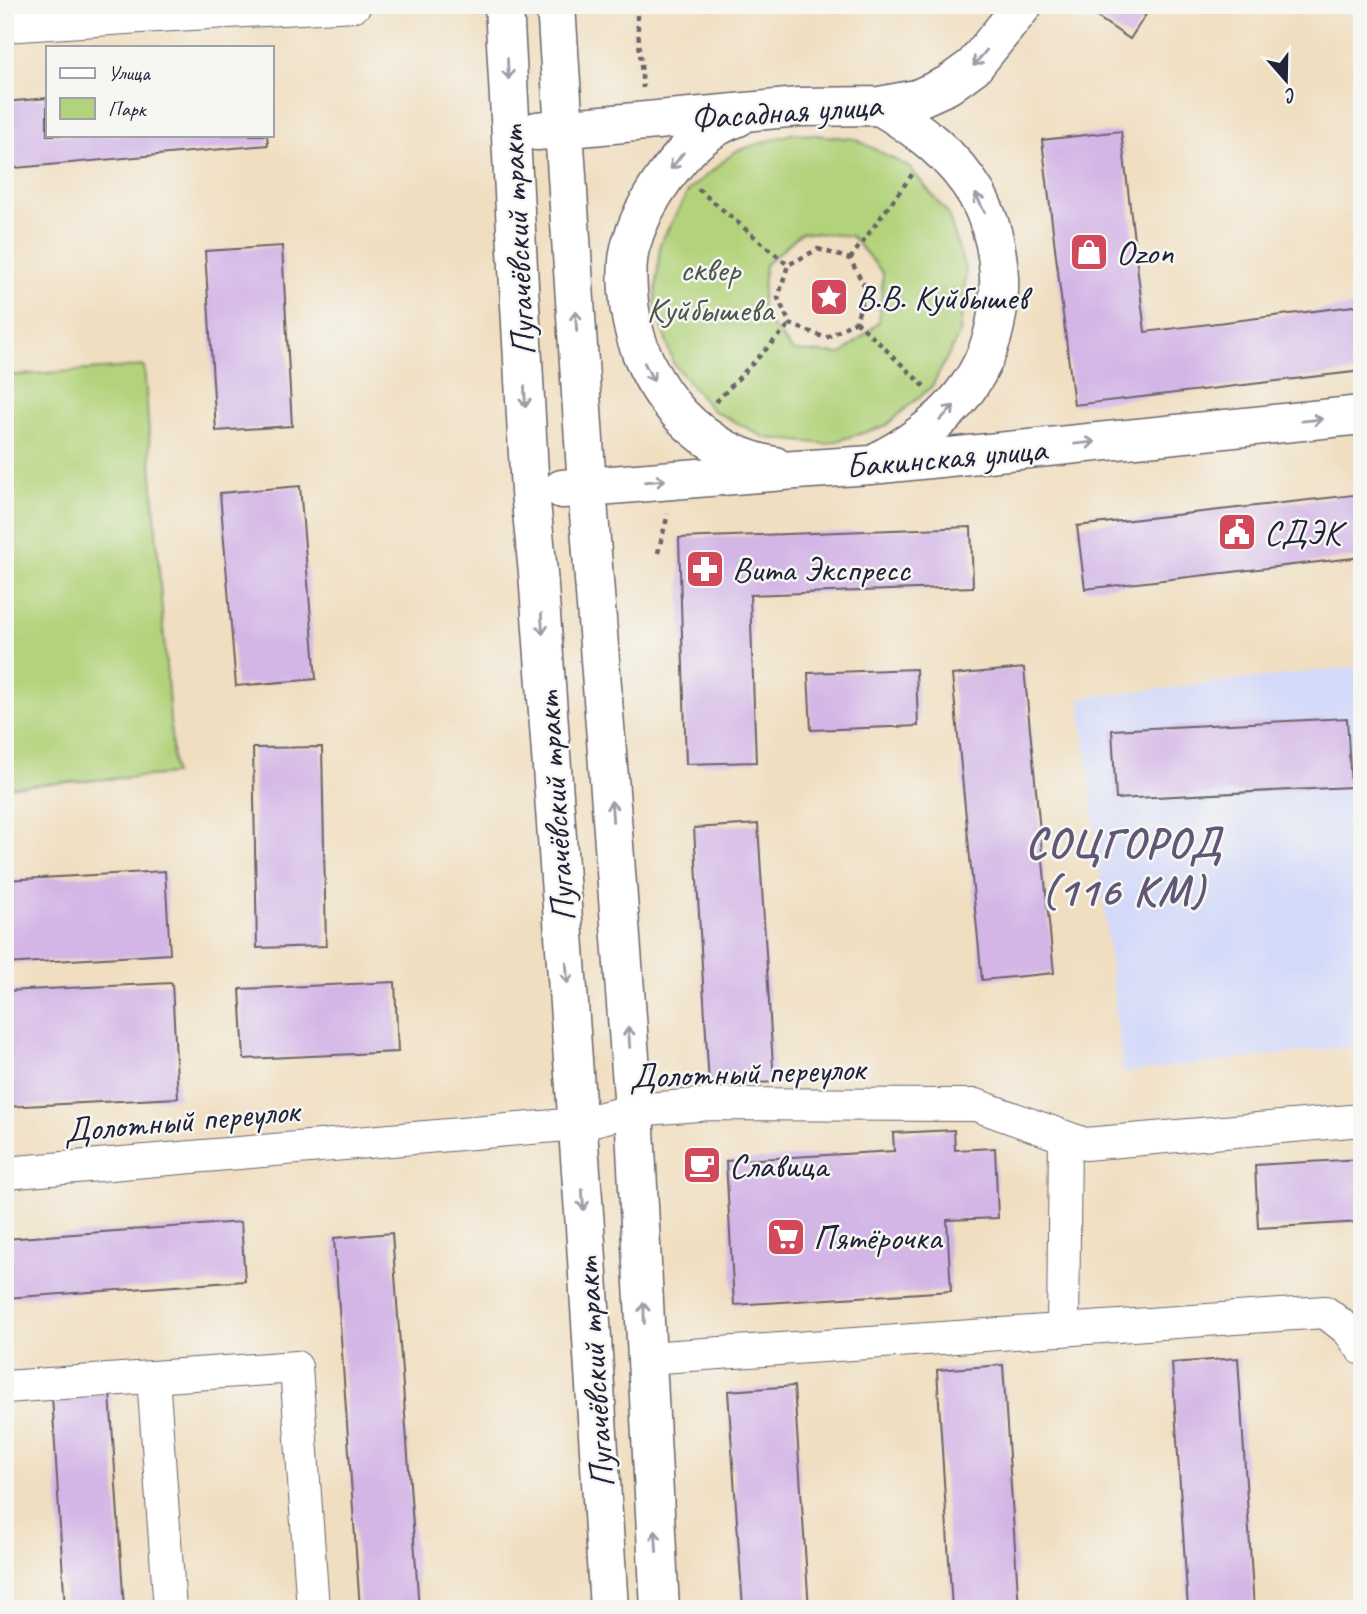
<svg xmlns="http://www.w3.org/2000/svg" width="1367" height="1614" font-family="Caveat,sans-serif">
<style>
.built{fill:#d3d9f9}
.green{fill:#b2d37b;stroke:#6a7a5b;stroke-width:2;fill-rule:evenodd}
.building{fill:#d3b6e6}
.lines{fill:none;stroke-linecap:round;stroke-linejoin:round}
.minor-casing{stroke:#6a646a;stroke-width:34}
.major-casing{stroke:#6a646a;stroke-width:41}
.path{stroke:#6a646a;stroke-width:4.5;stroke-dasharray:5 5;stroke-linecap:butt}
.minor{stroke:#fff;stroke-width:32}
.major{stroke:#fff;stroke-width:38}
.oneway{stroke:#9c9ca7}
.labels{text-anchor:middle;stroke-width:5;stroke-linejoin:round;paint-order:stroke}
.street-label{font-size:35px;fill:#22223b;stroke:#f6f6f2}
.poi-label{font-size:35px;fill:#22223b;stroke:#f6f6f2;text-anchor:start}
.park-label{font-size:35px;fill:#4d574e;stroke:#f6f6f2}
.district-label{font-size:42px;font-weight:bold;letter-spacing:2px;fill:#605677;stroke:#f6f6f2}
</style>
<rect width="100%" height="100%" fill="#f6f6f2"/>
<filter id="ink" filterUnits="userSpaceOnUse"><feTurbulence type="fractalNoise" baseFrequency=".0143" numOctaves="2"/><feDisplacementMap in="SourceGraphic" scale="14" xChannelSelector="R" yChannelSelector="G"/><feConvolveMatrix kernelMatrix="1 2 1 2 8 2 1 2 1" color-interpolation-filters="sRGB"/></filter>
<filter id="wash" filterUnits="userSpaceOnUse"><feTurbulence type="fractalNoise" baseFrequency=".00686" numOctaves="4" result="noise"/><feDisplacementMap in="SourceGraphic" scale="28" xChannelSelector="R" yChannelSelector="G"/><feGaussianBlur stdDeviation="1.57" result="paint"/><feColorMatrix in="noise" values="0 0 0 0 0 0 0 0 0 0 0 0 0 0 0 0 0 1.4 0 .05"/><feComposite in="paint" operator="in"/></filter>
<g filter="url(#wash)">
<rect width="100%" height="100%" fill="#f0dec0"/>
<path class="built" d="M1353,5H1362V97Z
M1362,666V1045L1123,1073L1080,698Z"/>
<path class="green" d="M794,133L855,139L909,167L948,214L966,272L960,333L932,386L885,426L827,444L766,438L712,410L673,363L655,305L660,244L689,190L736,151ZM802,232L851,236L883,273L879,322L842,354L793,351L761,313L765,265Z
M144,366L174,774L5,787V376Z"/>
<g id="blocks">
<path class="building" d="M1079,5H1152L1130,39Z
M47,98V135H267L268,145L5,169V102Z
M1121,131L1145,332L1362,305V371L1074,405L1042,140Z
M282,246L292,426L216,431L205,251Z
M300,486L316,679L236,686L220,493Z
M1362,494V557L1085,589L1077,526Z
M971,527L973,587L750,595L756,762L686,764L679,538Z
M1024,668L1054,973L982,980L952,675Z
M916,669L918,726L811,730L808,673Z
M1347,718L1351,787L1116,799L1112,730Z
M322,747L326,946L257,948L253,748Z
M758,824L774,1082L709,1086L694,828Z
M165,871L170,954L5,964V880Z
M395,982L398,1052L244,1059L240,989Z
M172,983L178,1098L5,1107V991Z
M954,1130L955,1150L995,1148L998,1218L947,1220L951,1291L734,1305L726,1161L894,1151L893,1133Z
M1362,1159V1222L1258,1228L1255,1165Z
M241,1222L245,1281L5,1298V1239Z
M392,1233L419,1609H360L334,1238Z
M1238,1358L1254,1609H1188L1172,1363Z
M1003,1365L1019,1609H952L937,1370Z
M794,1386L809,1609H743L728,1391Z
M110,1393L124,1609H65L52,1396Z"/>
</g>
</g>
<g filter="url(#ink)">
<use href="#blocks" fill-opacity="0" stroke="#6a646a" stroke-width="2"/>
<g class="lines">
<defs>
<path id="minor" d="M5,26L156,16L355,5
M5,1173L578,1124L634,1110L711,1104L976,1105L1085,1144L1362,1120
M1063,1330L1065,1137
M646,1358L1325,1312L1348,1330L1362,1349
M153,1377L170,1609
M5,1387L296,1367L313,1609"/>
<path id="major" d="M504,5L530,492L538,573L585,1227L609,1609
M556,5L587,487L634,1110L660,1609
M880,106C918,129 954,156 977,195C991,221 998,249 999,277C1002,364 955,420 882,459
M738,117C706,128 685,150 665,177C649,199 637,222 630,248C627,261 627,277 628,291C632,374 689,450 774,466
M537,131L799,107L880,106L917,99L948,85L974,66L1023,5
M562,489L796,470L871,465L1362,415"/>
</defs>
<use href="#minor" class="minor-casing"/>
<use href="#major" class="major-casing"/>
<path class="path" d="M636,5L643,88
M698,189L788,265
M818,249L850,259L866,289L856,321L826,338L790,324L778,298L788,265Z
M850,259L914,172
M856,321L924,386
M716,402L790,324
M658,553L668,514"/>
<use href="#minor" class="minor"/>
<use href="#major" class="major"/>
</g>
<defs><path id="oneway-shaft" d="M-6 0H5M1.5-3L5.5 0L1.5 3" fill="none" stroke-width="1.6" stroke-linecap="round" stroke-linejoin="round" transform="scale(1.75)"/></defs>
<g class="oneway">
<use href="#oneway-shaft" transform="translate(980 58) rotate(130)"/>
<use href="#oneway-shaft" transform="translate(508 69) rotate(87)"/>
<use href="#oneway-shaft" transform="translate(677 161) rotate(128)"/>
<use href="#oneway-shaft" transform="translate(980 203) rotate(-116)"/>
<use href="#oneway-shaft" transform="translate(576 321) rotate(-94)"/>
<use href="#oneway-shaft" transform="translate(649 372) rotate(63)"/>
<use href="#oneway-shaft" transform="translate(525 397) rotate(87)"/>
<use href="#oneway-shaft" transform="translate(947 413) rotate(-46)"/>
<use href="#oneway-shaft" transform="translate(1312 420) rotate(-6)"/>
<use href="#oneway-shaft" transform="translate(1085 443) rotate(-6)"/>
<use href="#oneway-shaft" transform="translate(655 481) rotate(-5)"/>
<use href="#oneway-shaft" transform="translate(542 624) rotate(86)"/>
<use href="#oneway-shaft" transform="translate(612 811) rotate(-94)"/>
<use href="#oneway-shaft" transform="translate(567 973) rotate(86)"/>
<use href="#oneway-shaft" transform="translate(629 1037) rotate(-94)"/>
<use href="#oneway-shaft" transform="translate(583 1200) rotate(86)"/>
<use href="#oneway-shaft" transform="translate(644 1313) rotate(-92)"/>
<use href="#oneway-shaft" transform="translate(656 1541) rotate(-93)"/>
</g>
</g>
<defs>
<symbol id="shop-square" viewBox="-11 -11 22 22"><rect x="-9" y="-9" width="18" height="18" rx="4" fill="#d1495b" stroke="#f6f6f2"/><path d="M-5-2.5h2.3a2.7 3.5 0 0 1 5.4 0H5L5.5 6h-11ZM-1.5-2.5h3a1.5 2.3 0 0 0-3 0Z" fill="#fff"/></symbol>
<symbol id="sight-square" viewBox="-11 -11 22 22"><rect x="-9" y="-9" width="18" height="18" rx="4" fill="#d1495b" stroke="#f6f6f2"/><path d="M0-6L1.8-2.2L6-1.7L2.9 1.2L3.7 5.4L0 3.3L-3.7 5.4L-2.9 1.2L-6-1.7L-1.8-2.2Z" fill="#fff"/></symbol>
<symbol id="civic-square" viewBox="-11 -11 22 22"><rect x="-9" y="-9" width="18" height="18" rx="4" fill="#d1495b" stroke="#f6f6f2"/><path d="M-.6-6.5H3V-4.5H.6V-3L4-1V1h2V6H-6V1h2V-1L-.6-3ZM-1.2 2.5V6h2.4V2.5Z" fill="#fff"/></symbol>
<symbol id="pharmacy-square" viewBox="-11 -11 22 22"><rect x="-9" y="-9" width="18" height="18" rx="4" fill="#d1495b" stroke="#f6f6f2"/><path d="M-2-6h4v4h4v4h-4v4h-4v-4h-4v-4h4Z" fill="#fff"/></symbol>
<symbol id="cafe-square" viewBox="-11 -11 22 22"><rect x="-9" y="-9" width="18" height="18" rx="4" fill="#d1495b" stroke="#f6f6f2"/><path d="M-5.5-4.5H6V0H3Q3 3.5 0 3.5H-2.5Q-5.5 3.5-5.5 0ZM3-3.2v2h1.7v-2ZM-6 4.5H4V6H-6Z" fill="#fff"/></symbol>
<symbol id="supermarket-square" viewBox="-11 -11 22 22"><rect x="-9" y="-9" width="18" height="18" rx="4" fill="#d1495b" stroke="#f6f6f2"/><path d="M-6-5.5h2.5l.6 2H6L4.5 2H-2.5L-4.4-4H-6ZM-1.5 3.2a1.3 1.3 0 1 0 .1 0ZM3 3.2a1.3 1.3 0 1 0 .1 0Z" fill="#fff"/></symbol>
</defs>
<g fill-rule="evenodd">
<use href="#shop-square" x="1067" y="230" width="44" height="44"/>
<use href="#sight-square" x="807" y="275" width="44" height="44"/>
<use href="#civic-square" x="1215" y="510" width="44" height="44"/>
<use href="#pharmacy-square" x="683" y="547" width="44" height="44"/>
<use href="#cafe-square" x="680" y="1143" width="44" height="44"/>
<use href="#supermarket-square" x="764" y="1215" width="44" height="44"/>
</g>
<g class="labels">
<g class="street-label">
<text transform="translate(786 111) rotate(-4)" y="12">Фасадная улица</text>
<text transform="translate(517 241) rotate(-93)" y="12">Пугачёвский тракт</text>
<text transform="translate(946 457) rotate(-5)" y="12">Бакинская улица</text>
<text transform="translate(555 807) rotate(-94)" y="12">Пугачёвский тракт</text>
<text transform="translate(747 1072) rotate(-2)" y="12">Долотный переулок</text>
<text transform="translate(181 1120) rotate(-5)" y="12">Долотный переулок</text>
<text transform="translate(594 1373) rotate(-94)" y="12">Пугачёвский тракт</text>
</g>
<g class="poi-label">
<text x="1116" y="264">Ozon</text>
<text x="856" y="309">В.В. Куйбышев</text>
<text x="1264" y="544">СДЭК</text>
<text x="732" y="581">Вита Экспресс</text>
<text x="729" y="1177">Славица</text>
<text x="813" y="1249">Пятёрочка</text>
</g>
<g class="park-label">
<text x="710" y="281">сквер<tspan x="710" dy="40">Куйбышева</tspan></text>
</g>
<g class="district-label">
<text x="1124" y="857">СОЦГОРОД<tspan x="1124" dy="48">(116 КМ)</tspan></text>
</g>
</g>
<rect width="1367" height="1614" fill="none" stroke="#f6f6f2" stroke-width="28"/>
<rect x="46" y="46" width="228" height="91" fill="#f6f6f2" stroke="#a1a1a9" stroke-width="2"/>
<rect x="60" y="68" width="35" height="10" fill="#ffffff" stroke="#a1a1a9" stroke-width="2"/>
<text x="108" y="80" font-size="21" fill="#22223b">Улица</text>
<rect x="60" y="98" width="35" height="21" fill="#b2d37b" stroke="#a1a1a9" stroke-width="2"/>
<text x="108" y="116" font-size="21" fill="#22223b">Парк</text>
<g transform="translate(1286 80) rotate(160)" stroke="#f6f6f2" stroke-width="5" paint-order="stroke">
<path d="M0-5L12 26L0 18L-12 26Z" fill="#22223b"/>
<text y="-10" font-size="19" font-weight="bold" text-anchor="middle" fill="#22223b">С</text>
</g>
</svg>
